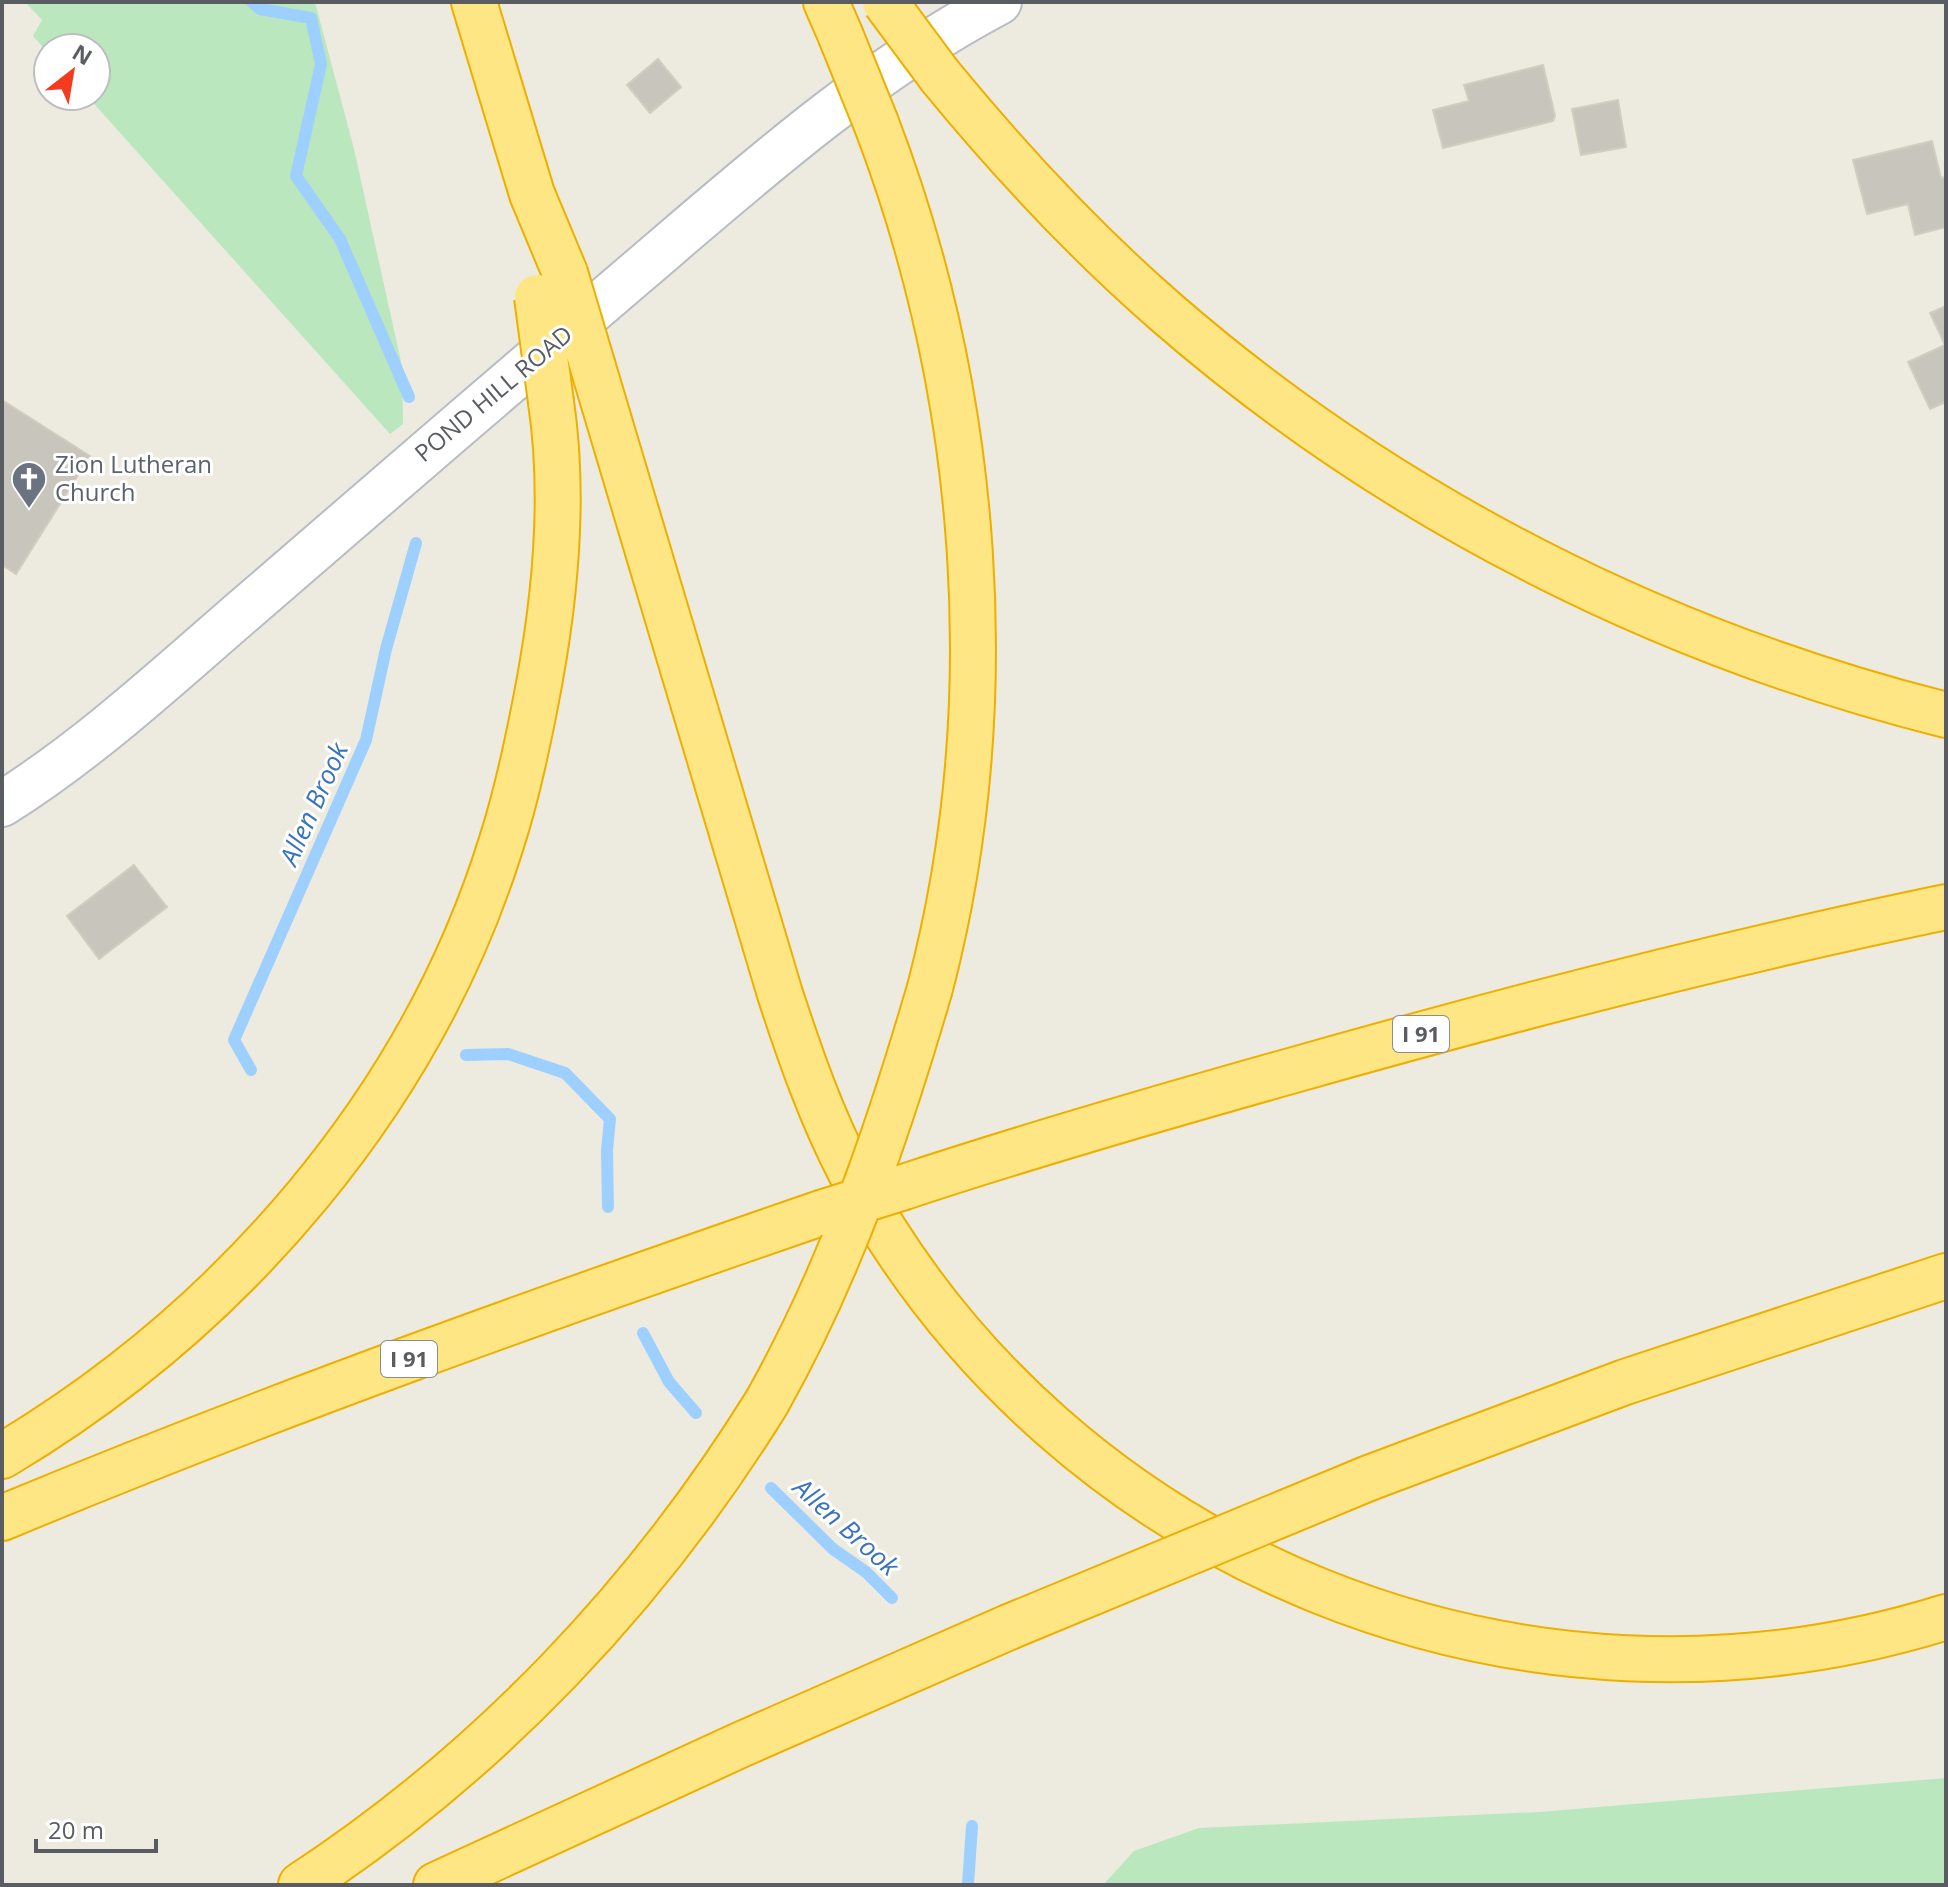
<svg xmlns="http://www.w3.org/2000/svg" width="1948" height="1887" font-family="'Open Sans',sans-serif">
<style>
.green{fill:#bae7bd}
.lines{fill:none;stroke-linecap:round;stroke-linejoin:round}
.stream{stroke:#9ed0ff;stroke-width:12}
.building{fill:#c8c5bd;stroke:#d2cdbe;stroke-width:2}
.secondary-casing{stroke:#b9bcc3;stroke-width:48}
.motorway-casing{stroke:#edaf00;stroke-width:48}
.secondary{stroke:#fff;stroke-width:44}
.motorway{stroke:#ffe685;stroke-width:44}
.motorway-bridge-casing{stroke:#edaf00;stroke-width:48;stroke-linecap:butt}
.motorway-bridge{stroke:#ffe685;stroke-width:44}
.labels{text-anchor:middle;stroke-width:6;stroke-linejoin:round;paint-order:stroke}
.shield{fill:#fff;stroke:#8b8e91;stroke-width:2}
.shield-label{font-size:22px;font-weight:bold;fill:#595d62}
.street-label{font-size:24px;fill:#595d62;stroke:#fff}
.worship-label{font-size:24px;fill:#5b616d;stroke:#fff;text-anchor:start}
.water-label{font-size:26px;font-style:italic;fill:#3873c0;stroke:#fff}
</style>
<rect width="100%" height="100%" fill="#edebe0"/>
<path class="green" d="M25,2H315L354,149L402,366L403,424L390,434L87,96H96V48H48V53L33,36L42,20Z
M1946,1778V1885H1103L1134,1851L1199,1828L1539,1812Z"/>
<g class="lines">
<path class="stream" d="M252,2L260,9L311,18L321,64L296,176L340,239L409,397
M466,1055L508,1054L565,1073L610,1119L607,1150L608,1207
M251,1070L234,1040L366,740L386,649L416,543
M643,1333L669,1382L696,1413
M771,1488L833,1549L866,1572L892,1598
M968,1885L972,1826"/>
</g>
<path class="building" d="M658,59L681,87L650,113L627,85Z
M1543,65L1555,116L1553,121L1443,148L1433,110L1469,101L1464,85Z
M1618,100L1626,147L1581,155L1572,109Z
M1932,141L1941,178L1946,177V227L1915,235L1908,204L1867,214L1853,160Z
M1946,306V402L1930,409L1908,362L1945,345L1930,313Z
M2,400L90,456L16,574L2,565Z
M134,865L167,907L99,959L67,916Z"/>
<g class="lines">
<defs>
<path id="secondary" d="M2,804C91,748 168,676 248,607C376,496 505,385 634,275C749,177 864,73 999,2"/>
<path id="motorway" d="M474,2L532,194L565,273
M826,2L840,34
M940,76C1009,160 1084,241 1167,313C1390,507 1660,643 1946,715
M876,123C980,395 1004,705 930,988
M593,367L780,994C800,1055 821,1116 851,1173C1060,1563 1525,1749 1946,1617
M904,1187C1031,1145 1159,1108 1287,1072C1505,1010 1724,953 1946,907
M2,1456C232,1319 421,1101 501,844C518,792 529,738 539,684C556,592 565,496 551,402
M1369,1478L1625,1382L1946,1276
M2,1518C271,1406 545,1308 821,1213
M301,1885C490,1761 648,1594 767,1402
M436,1885L740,1745L1009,1627"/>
</defs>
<use href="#secondary" class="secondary-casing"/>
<use href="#motorway" class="motorway-casing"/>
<use href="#secondary" class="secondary"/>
<use href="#motorway" class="motorway"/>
<defs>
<path id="motorway-bridge" d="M885,2L940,76
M840,34L876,123
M565,273L593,367
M537,297L551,402
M821,1213L904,1187
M767,1402C841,1270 888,1132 930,988
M1009,1627L1369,1478"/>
</defs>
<use href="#motorway-bridge" class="motorway-bridge-casing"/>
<use href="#motorway-bridge" class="motorway-bridge"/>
</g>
<defs>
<symbol id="church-pin" viewBox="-11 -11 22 30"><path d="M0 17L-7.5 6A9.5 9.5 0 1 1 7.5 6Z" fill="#6b7280" stroke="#fff"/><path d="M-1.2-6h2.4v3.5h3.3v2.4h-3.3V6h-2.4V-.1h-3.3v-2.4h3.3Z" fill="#fff"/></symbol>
</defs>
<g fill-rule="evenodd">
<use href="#church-pin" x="9" y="459" width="40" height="54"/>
</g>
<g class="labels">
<g class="shield">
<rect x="1393" y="1016" width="56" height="36" rx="6"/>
<rect x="381" y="1341" width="56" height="36" rx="6"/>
</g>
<g class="shield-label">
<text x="1421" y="1042">I 91</text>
<text x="409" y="1367">I 91</text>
</g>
<g class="street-label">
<text transform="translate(494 394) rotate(-40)" y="8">POND HILL ROAD</text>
</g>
<g class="worship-label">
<text x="55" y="473">Zion Lutheran<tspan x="55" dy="28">Church</tspan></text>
</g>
<g class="water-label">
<text transform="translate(314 804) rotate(-66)" y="9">Allen Brook</text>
<text transform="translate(846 1527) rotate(42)" y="9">Allen Brook</text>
</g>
</g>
<rect width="1948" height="1887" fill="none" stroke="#595d62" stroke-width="8"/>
<g transform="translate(72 72) rotate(31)"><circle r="38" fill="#ffffff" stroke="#bdbec0" stroke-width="2"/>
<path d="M0-6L14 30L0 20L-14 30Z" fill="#f43b20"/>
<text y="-12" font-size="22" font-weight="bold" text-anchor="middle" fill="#595d62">N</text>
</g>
<path d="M36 1839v12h120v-12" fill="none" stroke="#595d62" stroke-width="4"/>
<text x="48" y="1839" font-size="24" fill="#595d62" stroke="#ffffff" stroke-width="6" paint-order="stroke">20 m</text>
</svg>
